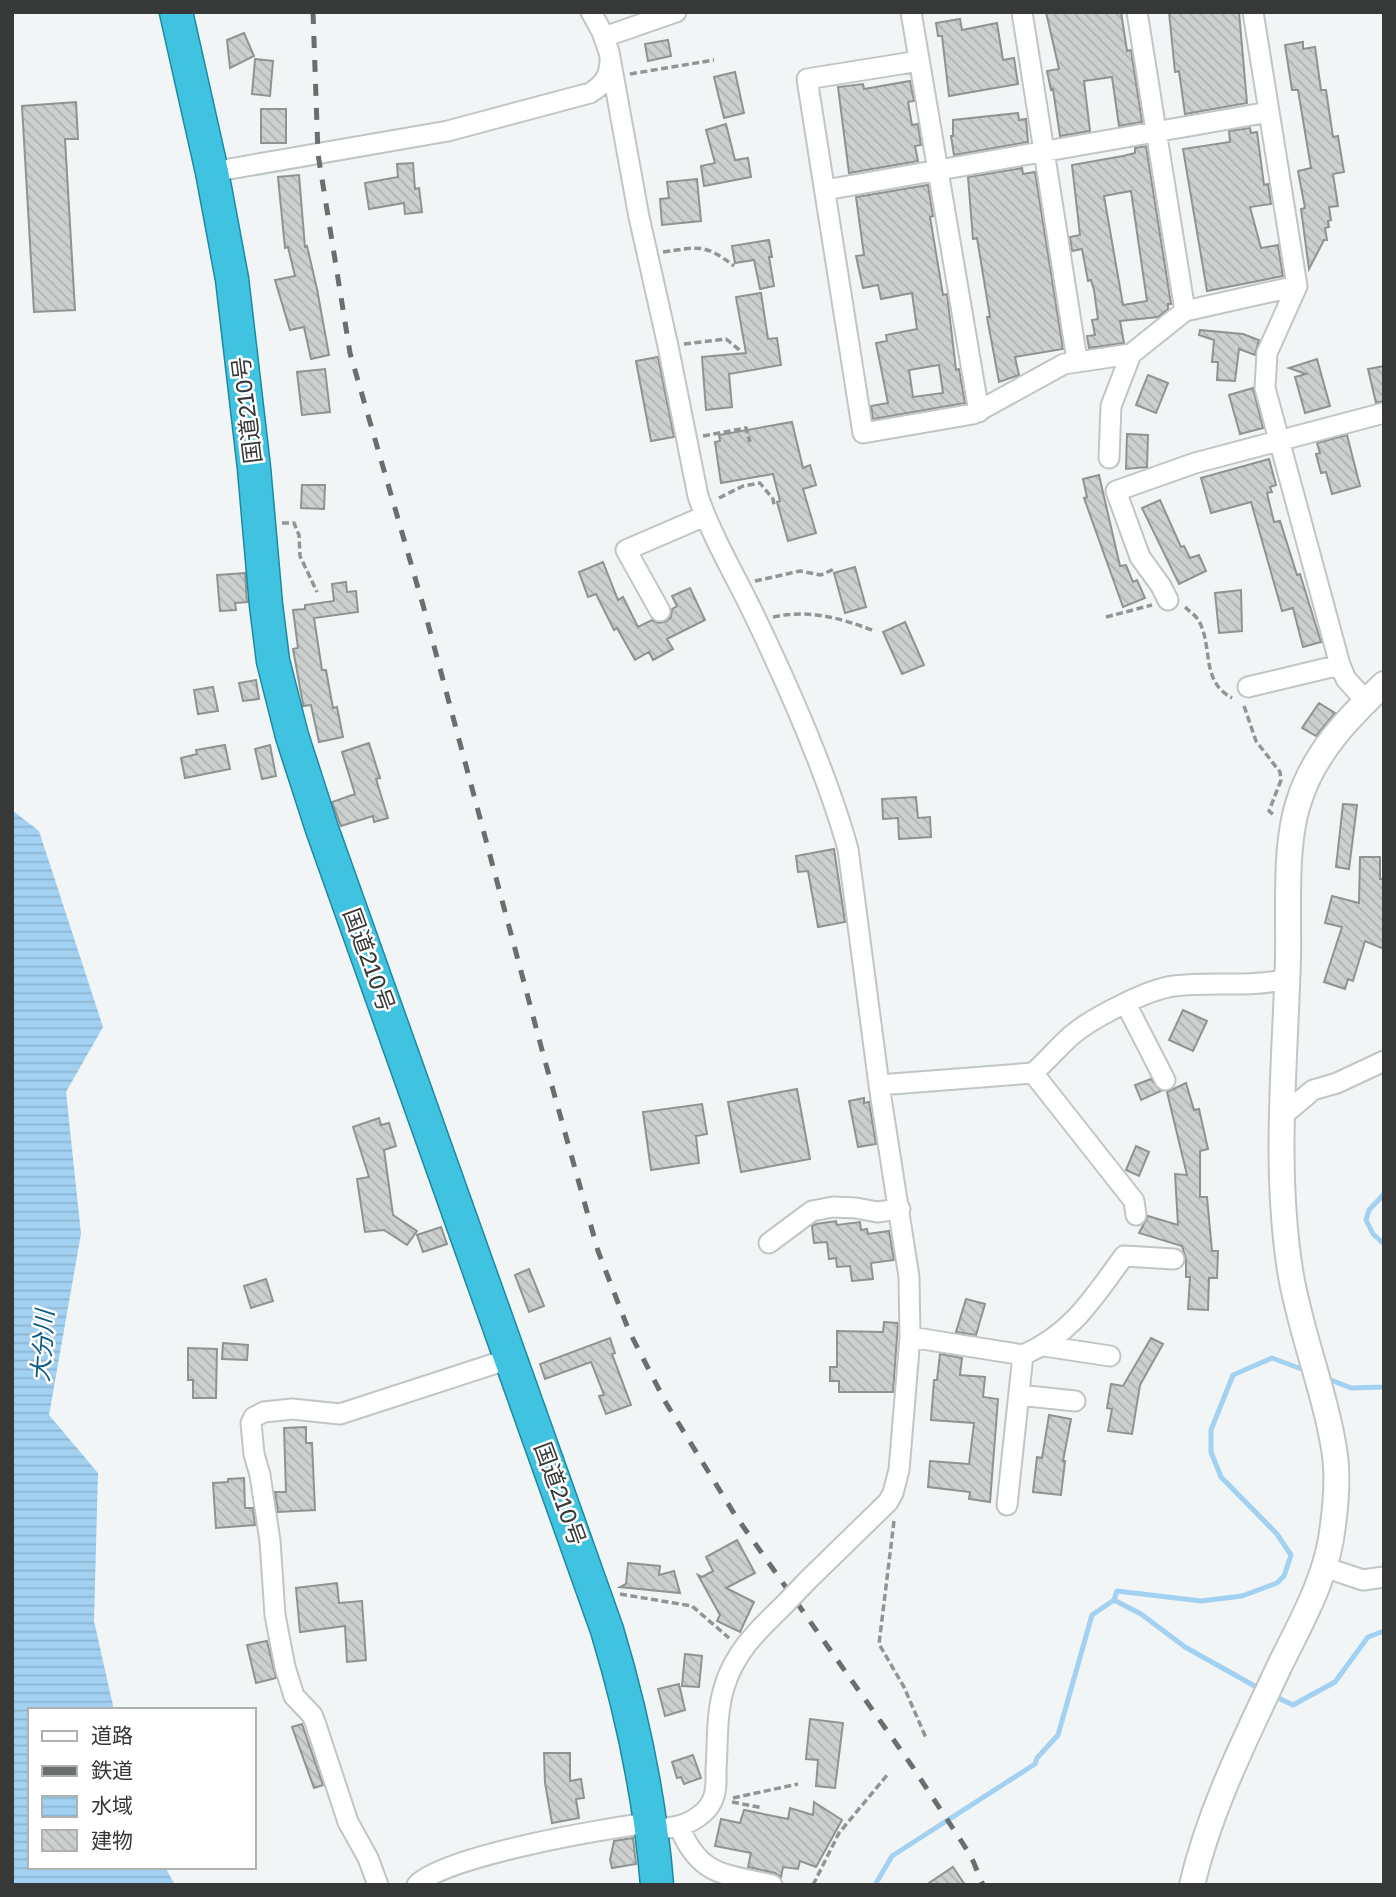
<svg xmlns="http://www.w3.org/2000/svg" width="1396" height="1897" font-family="'Golos Text','Noto Sans JP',sans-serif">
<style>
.water{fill:url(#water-rules)}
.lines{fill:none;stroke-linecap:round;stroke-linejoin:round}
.stream{stroke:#a2d1f2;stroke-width:5}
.building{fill:url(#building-back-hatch);stroke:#8f9392;stroke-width:2;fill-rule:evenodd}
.minor-casing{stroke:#c0c5c5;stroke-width:23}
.tertiary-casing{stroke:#c0c5c5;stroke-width:28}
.trunk-casing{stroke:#1e89a0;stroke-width:35}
.path{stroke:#929595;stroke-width:3.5;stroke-dasharray:7 3.5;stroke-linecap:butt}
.minor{stroke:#fff;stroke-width:19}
.tertiary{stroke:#fff;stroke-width:24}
.trunk{stroke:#40c3e0;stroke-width:32}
.rail{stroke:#6b6e6e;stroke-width:5;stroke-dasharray:12 12;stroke-linecap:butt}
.minor-bridge-casing{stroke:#c0c5c5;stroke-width:23;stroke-linecap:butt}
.minor-bridge{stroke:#fff;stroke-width:19}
.labels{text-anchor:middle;stroke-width:5;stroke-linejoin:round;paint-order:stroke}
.street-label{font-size:23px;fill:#373939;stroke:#fff}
.water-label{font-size:24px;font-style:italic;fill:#0e5c87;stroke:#fff}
</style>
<defs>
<pattern id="water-rules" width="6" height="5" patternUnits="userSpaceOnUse" patternTransform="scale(1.75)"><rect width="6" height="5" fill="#a2d1f2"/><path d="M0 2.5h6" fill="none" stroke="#8cb4d0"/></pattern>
<pattern id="building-back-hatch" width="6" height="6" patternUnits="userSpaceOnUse" patternTransform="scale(1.75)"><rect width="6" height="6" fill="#ccd0cf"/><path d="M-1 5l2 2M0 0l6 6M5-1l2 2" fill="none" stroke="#b0b3b2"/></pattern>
</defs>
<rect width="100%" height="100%" fill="#f1f5f5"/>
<path class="water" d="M12,810L39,831L103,1027L66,1092L81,1234L49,1415L98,1473L94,1621L114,1710H30V1867H165L175,1885H12Z"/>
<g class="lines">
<path class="stream" d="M1384,1194L1369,1210L1366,1220L1373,1234L1384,1244
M1326,1378L1351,1388L1384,1387
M1114,1600L1141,1614L1185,1647L1260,1689
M1272,1695L1293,1705L1335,1682L1368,1637L1384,1631
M875,1885L892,1856L1035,1764L1037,1758L1058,1735L1092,1615L1114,1600L1117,1591L1201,1601L1242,1596L1277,1583L1284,1576L1291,1555L1277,1534L1221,1477L1211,1452V1430L1233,1375L1272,1358L1307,1371"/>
</g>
<path class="building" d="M1046,12H1121L1127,51L1131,50L1142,122L1119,126L1112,77L1084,81L1090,131L1060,136L1053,89L1051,90L1047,71L1059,69Z
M1169,12H1239L1247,103L1185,114L1179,71L1175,72Z
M960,19L962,30L997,23L1003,60L1014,58L1018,84L949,96L942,36H938L936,23Z
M244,33L254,56L230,68L227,40Z
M668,40L671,56L648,61L645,44Z
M1303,42V49L1315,47L1321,90H1326L1333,137L1338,136L1344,172L1333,174L1338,206L1329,207L1331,220L1328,221L1329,227L1325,228L1327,240H1324L1309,269L1301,209L1305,208L1298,171L1311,168L1298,90H1292L1285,45Z
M255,59L273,61L270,96L252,94Z
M735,72L744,113L724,118L714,77Z
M910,81L914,101L908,102L912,125L918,124L921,145L915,146L918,161L849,173L838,87L863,84L864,89Z
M76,102L78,139H65L75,310L34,312L22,106Z
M261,109H286V143H261Z
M1018,113L1019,120L1026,119L1028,142L954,155L951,136H953V120Z
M726,124L735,160L748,158L751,177L704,186L701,166L715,163L706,130Z
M1250,128L1251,133L1257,132L1264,185L1268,184L1271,204L1250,207L1261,248L1278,245L1283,276L1207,291L1183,149L1230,142L1229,131Z
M1146,146L1171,304H1168V309L1158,317L1120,321L1124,343L1089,348L1087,336L1095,335L1092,320L1098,319L1094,290L1091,280L1088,281L1082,249L1072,251L1070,237L1080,235L1072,165L1123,156L1135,153V148ZM1131,191L1147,301L1123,305L1104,196Z
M413,163L415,189L419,188L422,212L405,214L404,203L369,209L365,183L398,177L397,164Z
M1022,168L1023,174L1035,172L1063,349L1015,357L1019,375L999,382L987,317H990L977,238L973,239L968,177Z
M299,175L305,247L307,246L317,289L329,355L311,359L304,327L290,330L275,280L295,276L288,247L285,248L278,177Z
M697,179L701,221L662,225L660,199L669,198L667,182Z
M928,185L933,216L930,217L943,295L947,294L956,370L959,369L965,403L873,419L871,406L888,403L876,343L887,341L886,335L917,329L912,293L881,299L878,285L863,288L856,256L864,255L856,197ZM939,365L943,393L913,397L909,370Z
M769,240L772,257H769L774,286L760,289L754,260L735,263L732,246Z
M761,293L768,339L777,338L781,365L729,374L732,407L706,410L702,357L746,353L736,297Z
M1200,330L1243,334L1259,340L1255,355L1239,349L1235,381L1217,380L1218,362H1212L1214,340L1199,335Z
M658,357L674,437L651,441L636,361Z
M1317,359L1330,406L1305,413L1295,377L1306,374L1289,368Z
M1384,366V401L1376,403L1368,369Z
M325,369L330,412L302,415L297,372Z
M1148,375L1168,383L1156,413L1136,405Z
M1253,388L1263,428L1240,434L1229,395Z
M792,422L803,468L810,465L816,485L803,489L816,533L788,541L777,502L780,501L773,474L721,483L715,442L720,441L719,435Z
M1127,434L1148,435L1147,467L1126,469Z
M1347,435L1360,486L1332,494L1326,472L1321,473L1316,454L1320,453L1317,443Z
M1269,459L1276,485L1270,487L1272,492L1267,493L1274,522L1280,521L1297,575L1300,574L1321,642L1303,647L1293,608L1282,611L1251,502L1211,513L1201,478Z
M1099,475L1120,566L1126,565L1133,582L1137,580L1145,598L1123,607L1084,498L1087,497L1083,479Z
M302,485H325L324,509L301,508Z
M1160,500L1181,547L1184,546L1190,558L1199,555L1206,571L1179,584L1142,508Z
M603,562L618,600L623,597L638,627L652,620L659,623L667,621L671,617L672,609L677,606L672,596L690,588L705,620L667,639L673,649L653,660L649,652L635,660L617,628L614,630L596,594L588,597L579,572Z
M855,567L866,607L845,613L834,573Z
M245,573L247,602L235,603L236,610L220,611L217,575Z
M346,582L347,592L356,591L358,612L314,618L322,670H326L333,708L337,707L343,737L319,742L311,705L303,706V704L293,649L298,648L293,610L305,609V605L334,601L332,584Z
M1241,590L1242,631L1219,633L1215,593Z
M905,622L924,665L902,674L883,632Z
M256,680L259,699L243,701L239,683Z
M213,687L218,711L198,714L194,690Z
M1319,703L1335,713L1316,736L1302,728Z
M369,743L380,778L376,779L388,818L374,822L373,816L341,826L332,802L355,794L342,752Z
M225,745L230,769L185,778L181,758L197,754L196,750Z
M270,745L276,776L262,779L255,749Z
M916,797L918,818L930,817L931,837L899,839L898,818L883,819L882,799Z
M1343,804L1357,805L1349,869L1336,867Z
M834,849L845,922L818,927L808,871L798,872L796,856Z
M1360,857H1380V879H1383L1384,888V949L1365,941L1353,981L1348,979L1345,989L1324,982L1342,927L1325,923L1332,896L1359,903Z
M1183,1010L1207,1021L1193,1051L1169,1040Z
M1151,1079L1161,1091L1141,1100L1135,1085Z
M1186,1083L1194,1110L1199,1109L1208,1149L1200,1151V1197H1207L1212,1251H1218L1217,1278H1209L1208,1310L1188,1309L1190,1277H1186V1259L1182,1246L1139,1233L1148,1216L1178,1225L1175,1174L1187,1175L1167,1092Z
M797,1089L810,1159L741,1172L728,1102Z
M864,1098V1103L869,1102L876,1144L858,1147L849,1101Z
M702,1104L707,1134L696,1136L699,1163L651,1170L643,1112Z
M379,1118L381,1125L389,1123L396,1146L384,1150L393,1215L417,1231L407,1245L384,1230L365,1232L357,1179L369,1177L353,1127Z
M1136,1146L1149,1152L1139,1176L1126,1170Z
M836,1221L837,1225L860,1222L861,1230L867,1229L868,1234L889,1231L894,1260L871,1263L873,1279L852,1281L850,1266L837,1267L836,1258L829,1259L827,1242L814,1243L812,1226L816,1224Z
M441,1227L447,1244L423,1252L417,1235Z
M529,1269L544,1306L529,1312L515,1275Z
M266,1279L273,1301L251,1308L244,1286Z
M966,1299L985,1304L976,1335L956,1332Z
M884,1322L898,1323L893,1392H839V1381H830V1367H837V1331L883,1332Z
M610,1338L615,1353L612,1354L631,1405L606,1414L599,1396L604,1395L591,1362L545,1379L540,1364Z
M1151,1338L1163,1344L1140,1385L1132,1434L1108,1431L1112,1409L1107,1408L1111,1384L1123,1386Z
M223,1343L248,1345L247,1360L222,1359Z
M188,1348L217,1349L216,1398H193V1380H188Z
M940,1354L962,1358L960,1375L985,1377L983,1397L998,1399L990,1502L969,1499L970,1492L928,1487L930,1461L969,1464L974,1423L931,1420L934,1380H937Z
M1049,1415L1071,1419L1063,1461H1065L1061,1495L1033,1492L1037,1457L1042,1458Z
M306,1427V1443H312L315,1510L278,1512L275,1492H286L284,1428Z
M244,1478L245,1508H253L255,1525L216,1528L213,1483L228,1482V1479Z
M737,1540L755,1573L726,1588L754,1602L740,1632L717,1621L720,1615L698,1575L702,1577L713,1571L706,1557Z
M628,1563L660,1566L659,1575L674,1571L680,1593L620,1587L626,1584Z
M337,1583L339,1603L362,1601L366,1660L347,1662L345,1626L300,1632L296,1588Z
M267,1641L276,1678L256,1683L247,1645Z
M685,1654L702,1656L699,1687L682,1686Z
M679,1684L685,1710L665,1716L658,1689Z
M810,1719L843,1723L835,1788L816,1786L818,1760L806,1759Z
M302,1724L323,1785L314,1788L292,1727Z
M544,1753H570V1781L581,1779L584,1798L576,1799L579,1818L552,1823L545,1783Z
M693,1755L701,1778L684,1784L681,1777L677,1778L672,1762Z
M814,1802L842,1820L816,1867L800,1861L798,1869L783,1867L781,1877L775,1873L748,1867L751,1853L715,1846L721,1819L740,1823L744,1810L788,1819L790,1808L813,1815Z
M633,1838L636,1864L612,1868L610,1860L614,1841Z
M953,1867L965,1885H926Z"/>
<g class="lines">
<defs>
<path id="minor" d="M591,12L602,32L609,52L639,217L668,346L698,496C713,540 738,580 757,621C791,692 827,774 848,849L879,1085L909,1277L910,1337L899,1470L893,1493L888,1502L808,1580
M911,12L979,412
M1022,12L1077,360
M1137,12L1185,311
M1253,12L1297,286L1267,353L1265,388L1340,665L1346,679L1366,701
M604,37L676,12
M919,61L807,79L863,433L973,414L1064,364L1131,354L1185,311L1297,286
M212,172L448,131L590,93C603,85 610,77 610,60
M825,190L1269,112
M1109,458L1111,406L1131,354
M1168,600L1161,586L1140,557L1116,491L1195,463L1384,413
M660,611L626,550L705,516
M1248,687L1340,665
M1126,1004L1165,1080
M1033,1073L1134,1201L1136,1215
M879,1085L1033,1073C1047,1061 1058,1047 1072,1035C1092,1018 1148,989 1174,986C1212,981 1249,988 1287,979
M1281,1117L1313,1090L1337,1083L1384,1061
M769,1243L812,1211L833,1207L856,1208L877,1212L900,1209
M910,1337L1023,1355L1007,1505
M1044,1346L1110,1356
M1023,1355C1072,1334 1094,1297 1124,1256L1174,1259
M1019,1395L1075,1401
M1324,1567L1363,1580L1384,1577
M679,1826C699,1876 724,1874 772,1885
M651,1830C660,1829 670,1828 678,1826C691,1823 707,1813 712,1801C717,1792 716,1779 716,1769C718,1742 716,1714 724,1688C734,1653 757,1631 783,1606
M378,1885L368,1858L348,1822L315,1722L312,1715L294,1696L285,1667L275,1615L270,1541L260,1475L254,1454L251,1423L254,1417L264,1412L292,1409L340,1414L512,1358
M417,1885C444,1856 606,1828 650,1823"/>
<path id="tertiary" d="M1192,1885C1210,1808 1246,1738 1279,1667C1301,1622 1328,1576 1333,1525C1336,1502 1338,1478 1335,1455C1326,1393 1300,1333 1290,1270C1274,1167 1285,1063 1288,959C1289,911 1284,845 1299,801C1314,753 1348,718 1384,684"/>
<path id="trunk" d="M176,12L212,172L232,279L254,468L266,605L273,661L292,736L322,829L607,1630C632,1713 650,1798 657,1885"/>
</defs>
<use href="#minor" class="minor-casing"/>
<use href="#tertiary" class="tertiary-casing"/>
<use href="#trunk" class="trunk-casing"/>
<path class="path" d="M630,74L714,60
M663,252C699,247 704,243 734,266
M684,344L726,339L742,352
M703,436L746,428L750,442
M719,498L743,486L760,483L773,499L774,505
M282,523H294L299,535L300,556L317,592
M755,581L800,571L821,575L834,569
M1185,607C1190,612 1197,616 1200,623C1213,651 1201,681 1232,698
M773,617C809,609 841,618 874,631
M1106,617L1152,605
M1244,706L1256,741L1280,772L1281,780L1269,811L1275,816
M894,1521L879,1644L904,1687L926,1738
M620,1594L692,1606L729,1638
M733,1798L798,1784
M732,1802L763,1808
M813,1885L839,1833L888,1774"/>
<use href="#minor" class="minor"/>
<use href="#tertiary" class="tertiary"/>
<use href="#trunk" class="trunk"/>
<path class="rail" d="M313,12L318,154L350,353L423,605L545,1061L598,1251L629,1331L666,1403L735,1515L912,1766L971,1856L983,1885"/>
<defs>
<path id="minor-bridge" d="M783,1606L808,1580"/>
</defs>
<use href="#minor-bridge" class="minor-bridge-casing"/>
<use href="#minor-bridge" class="minor-bridge"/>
</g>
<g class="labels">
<g class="street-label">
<text transform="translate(247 410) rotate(-97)" y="8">国道210号</text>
<text transform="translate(369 960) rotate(70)" y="8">国道210号</text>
<text transform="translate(560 1494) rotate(70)" y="8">国道210号</text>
</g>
<g class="water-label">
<text transform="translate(43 1346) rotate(-86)" y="8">大分川</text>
</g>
</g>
<rect width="1396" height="1897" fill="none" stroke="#373939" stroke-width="28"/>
<rect x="28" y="1708" width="228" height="161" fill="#ffffff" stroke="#afb0b0" stroke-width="2"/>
<rect x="42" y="1731" width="35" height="10" fill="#ffffff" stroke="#afb0b0" stroke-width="2"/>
<text x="91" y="1743" font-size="21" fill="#373939">道路</text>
<rect x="42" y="1766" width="35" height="10" fill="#6b6e6e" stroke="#afb0b0" stroke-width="2"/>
<text x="91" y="1778" font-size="21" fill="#373939">鉄道</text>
<rect x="42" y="1796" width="35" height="21" fill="url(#water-rules)" stroke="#afb0b0" stroke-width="2"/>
<text x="91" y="1813" font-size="21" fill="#373939">水域</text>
<rect x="42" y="1830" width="35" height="21" fill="url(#building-back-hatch)" stroke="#afb0b0" stroke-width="2"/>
<text x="91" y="1848" font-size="21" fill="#373939">建物</text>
</svg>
